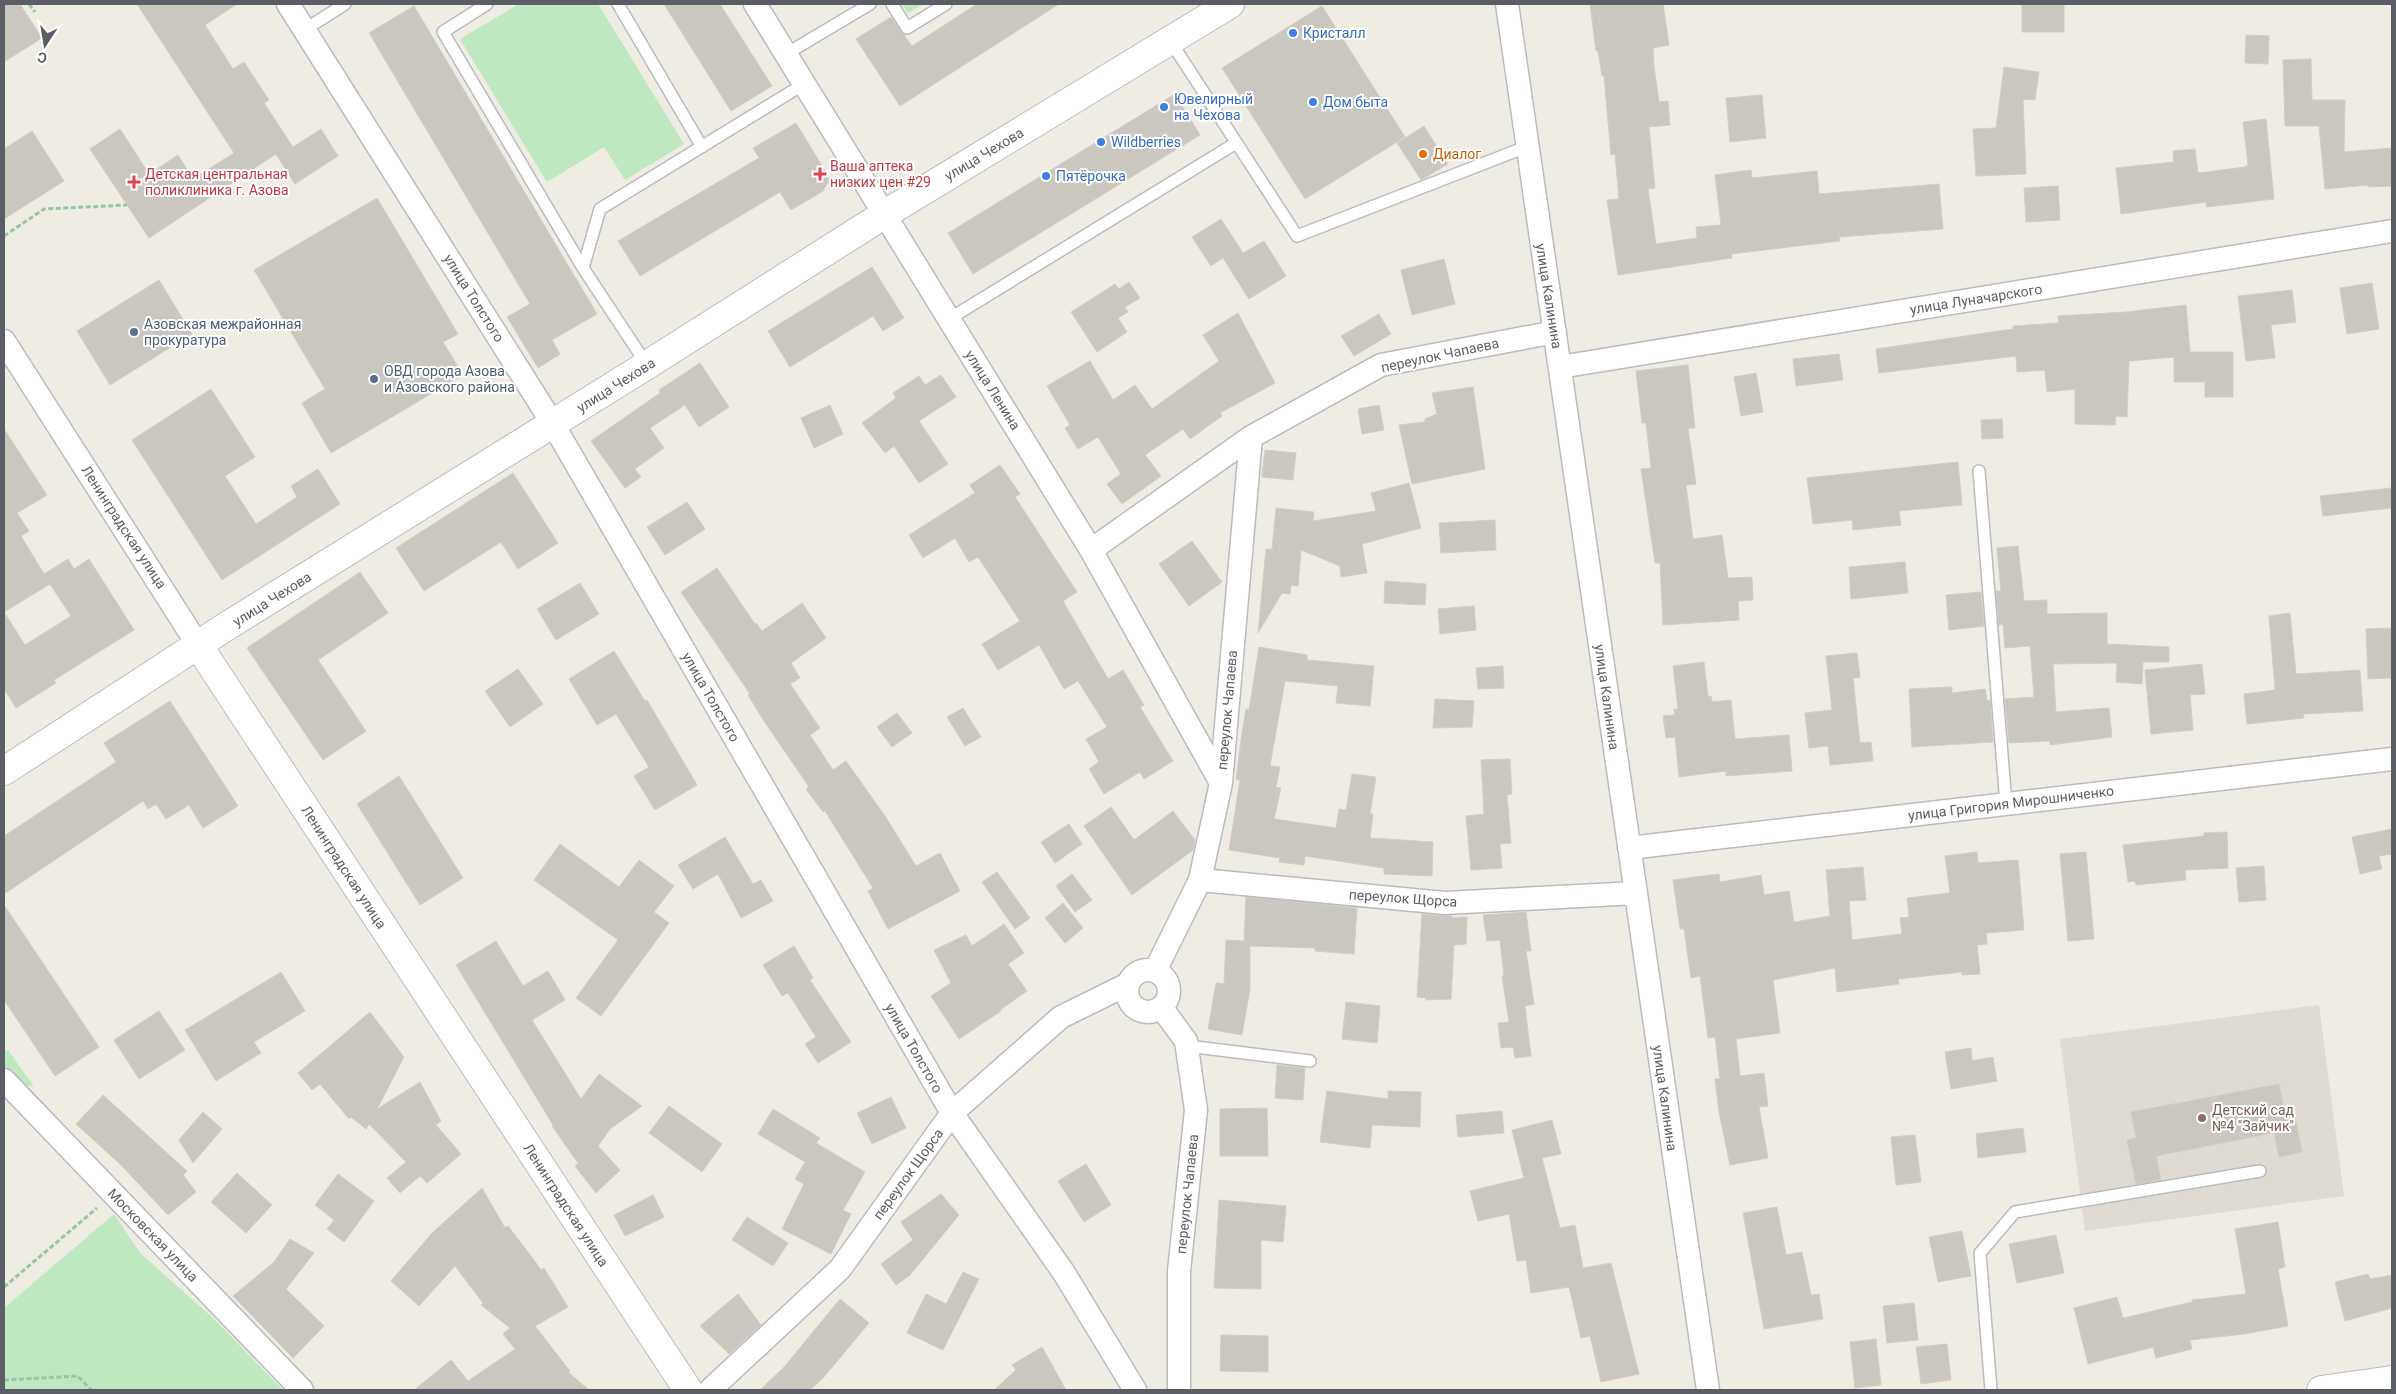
<svg xmlns="http://www.w3.org/2000/svg" width="2396" height="1394" font-family="Roboto,sans-serif">
<style>
.education{fill:#dfdbd2}
.green{fill:#bee8bf}
.building{fill:#cac6c0;stroke:#d4cec1;fill-rule:evenodd}
.lines{fill:none;stroke-linecap:round;stroke-linejoin:round}
.service-casing{stroke:#b8bbc0;stroke-width:14}
.minor-casing{stroke:#b8bbc0;stroke-width:25}
.tertiary-casing{stroke:#b8bbc0;stroke-width:30}
.secondary-casing{stroke:#b9bcc2;stroke-width:30}
.path{stroke:#95c7a4;stroke-width:3;stroke-dasharray:5 2.5;stroke-linecap:butt}
.service{stroke:#fff;stroke-width:11}
.minor{stroke:#fff;stroke-width:22}
.tertiary{stroke:#fff;stroke-width:28}
.secondary{stroke:#fff;stroke-width:28}
.shop-dot{fill:#3f7fe0;stroke:#fff;stroke-width:2}
.food-dot{fill:#e8710a;stroke:#fff;stroke-width:2}
.health-dot{fill:#e0444e;stroke:#fff;stroke-width:2}
.service-dot{fill:#5c6f8a;stroke:#fff;stroke-width:2}
.education-dot{fill:#8d6e63;stroke:#fff;stroke-width:2}
.labels{text-anchor:middle;stroke-width:4;stroke-linejoin:round;paint-order:stroke}
.shop-label{font-size:14px;fill:#366cbe;stroke:#fff;text-anchor:start}
.street-label{font-size:14px;fill:#5b5f65;stroke:#fff}
.food-label{font-size:14px;fill:#c56008;stroke:#fff;text-anchor:start}
.health-label{font-size:14px;fill:#be3a42;stroke:#fff;text-anchor:start}
.service-label{font-size:14px;fill:#4e5e75;stroke:#fff;text-anchor:start}
.education-label{font-size:14px;fill:#785e54;stroke:#fff;text-anchor:start}
</style>
<rect width="100%" height="100%" fill="#efece3"/>
<path class="education" d="M2319,1005L2344,1196L2085,1231L2060,1039Z"/>
<path class="green" d="M519,4H598L684,144L625,180L604,147L547,182L460,39Z
M902,4H924L908,13Z
M8,1050L34,1087L18,1083L4,1070V1053Z
M114,1214L140,1253L214,1319L283,1390H4V1308Z"/>
<path class="building" d="M4,4H20L42,38L4,62Z
M137,4H237L205,25L233,69L244,62L269,100L264,103L293,147L321,129L338,156L295,184L276,154L149,238L90,149L120,129L149,174L178,155L193,179L234,153Z
M664,4H720L772,86L731,111Z
M977,4H1059L900,106L856,39L891,17L912,46Z
M1590,4H1663L1669,45L1653,48L1654,66L1659,102L1668,101L1670,125L1649,127L1655,188L1648,189L1656,244L1697,238L1696,227L1721,225L1715,175L1751,170L1752,178L1817,171L1819,194L1939,184L1943,229L1839,237L1840,241L1731,254L1732,258L1618,275L1607,200L1619,199L1615,154L1611,155L1604,76H1602L1598,51H1596Z
M2022,4H2064V32H2022Z
M414,6L597,314L552,340L560,354L538,368L507,317L530,304L369,33Z
M1322,6L1405,137L1305,199L1222,68Z
M2246,35L2269,36L2268,64L2245,63Z
M2311,59L2312,100H2345L2344,152L2392,148V186L2368,187V185L2325,189L2319,126H2285L2283,60Z
M2004,67L2039,72L2035,100L2023,99L2026,174L1976,176L1973,129L1996,128Z
M1175,94L1200,135L973,274L948,233Z
M1762,95L1766,138L1730,142L1726,98Z
M2266,119L2274,199L2207,207L2206,202L2121,214L2116,168L2174,162L2173,151L2195,149L2198,173L2245,167L2248,165L2243,122Z
M796,123L830,179L823,191L791,210L780,192L640,276L618,241L759,158L753,148Z
M1424,126L1448,164L1421,180L1397,143Z
M32,131L64,181L4,219V149Z
M2058,186L2060,220L2026,222L2024,188Z
M377,198L458,334L443,342L463,375L331,453L302,403L325,389L254,270Z
M1221,219L1243,253L1264,241L1286,276L1249,299L1223,258L1211,266L1192,237Z
M1444,259L1455,304L1412,315L1401,270Z
M872,267L904,318L883,331L873,316L790,367L768,331Z
M159,280L192,334L110,385L77,331Z
M1129,282L1140,298L1125,307L1128,312L1118,318L1127,332L1097,352L1071,312L1115,284L1119,289Z
M2372,283L2379,329L2347,334L2340,288Z
M2292,290L2296,322L2271,325L2275,358L2246,361L2238,296Z
M2186,305L2190,352H2233V397H2205V382H2174V357L2129,361L2127,417L2116,416L2115,425L2075,424V389L2047,392L2045,370L2017,372L2016,356L1879,373L1876,349L2013,329V326L2059,323L2058,316L2126,312Z
M1238,313L1275,383L1220,413L1222,416L1190,439L1183,429L1145,455L1161,476L1122,504L1107,484L1121,474L1098,437L1078,449L1065,428L1070,425L1047,386L1090,361L1113,400L1135,385L1152,409L1219,361L1203,335Z
M1379,314L1391,334L1354,356L1341,336Z
M1839,354L1843,380L1796,386L1793,359Z
M700,363L729,407L699,427L685,405L650,428L664,448L635,469L641,477L625,488L591,441L660,393L659,390Z
M1688,365L1695,428H1688L1696,484L1686,485L1693,539L1722,535L1728,578L1752,577L1753,600L1738,601L1739,620L1663,625L1660,563H1655L1641,469L1651,468L1646,423H1642L1636,371Z
M1756,373L1763,412L1741,416L1734,377Z
M941,375L956,397L919,421L948,464L919,483L894,446L885,453L862,423L896,398L893,393L919,376L925,385Z
M1473,387L1485,469L1412,484L1399,425L1425,422V419L1437,414L1432,393Z
M211,389L255,457L225,476L256,524L297,497L291,486L318,469L340,504L222,580L132,440Z
M830,405L843,434L814,448L801,418Z
M1379,405L1384,430L1362,434L1358,409Z
M2002,419L2003,438L1982,439L1981,420Z
M4,429L47,495L17,513L29,531L21,536L44,574L68,559L74,569L89,559L134,630L54,680L56,683L16,708L4,689ZM50,584L71,616L25,645L4,612Z
M1265,450L1296,453L1293,480L1262,477Z
M1958,462L1962,505L1899,511L1901,525L1853,530L1852,520L1813,524L1807,478Z
M1000,465L1020,494L1015,497L1077,592L1063,601L1108,679L1123,670L1144,705L1140,707L1173,761L1144,779L1140,772L1104,794L1089,769L1099,762L1086,739L1107,727L1078,681L1064,689L1039,645L998,670L982,644L1020,621L978,557L969,562L955,538L923,558L909,535L975,493L970,485Z
M513,473L558,543L518,569L501,542L424,591L396,548Z
M1409,483L1421,528L1362,544L1367,573L1341,577L1340,566L1301,550L1298,586L1291,585L1290,594L1282,593L1258,633L1266,549H1272L1276,508L1314,512L1313,521L1376,511L1371,493Z
M2391,488L2392,508L2323,516L2320,496Z
M687,502L705,529L665,555L647,527Z
M1495,520L1496,550L1441,553L1439,523Z
M1192,541L1222,582L1189,606L1159,564Z
M2018,546L2024,601L2047,600V614L2107,613V644L2169,647V662H2143L2142,684L2116,682L2117,663L2053,664L2056,712L2109,708L2112,737L2050,745V741L2009,743L2005,699L2034,697L2030,646L2005,648L2003,624L1999,625L1996,591H2001L1997,548Z
M1905,562L1908,593L1851,599L1849,567Z
M717,568L755,624L756,623L762,631L802,603L826,638L791,663L800,678L790,684L820,728L810,735L833,770L846,761L885,816L916,866L940,853L960,891L888,929L868,891L873,888L825,811L823,812L806,789L809,787L762,718L748,695L750,694L681,592Z
M360,572L388,613L318,660L366,731L323,760L247,648Z
M1385,581L1426,584L1425,605L1384,603Z
M580,583L599,614L556,640L537,609Z
M1981,592L1984,626L1949,630L1946,595Z
M1474,606L1476,630L1440,634L1438,609Z
M2290,613L2296,674L2360,670L2363,711L2303,714L2304,718L2247,724L2244,694L2275,690L2269,616Z
M2392,628V678L2368,679L2366,629Z
M1259,647L1307,655V660L1374,666L1370,706L1336,703L1338,686L1285,681L1270,766L1280,767L1276,787L1281,788L1274,819L1336,828L1339,809L1346,810L1352,774L1376,777L1370,814H1373L1370,838L1433,842L1432,876L1384,874V868L1305,856L1304,865L1279,862L1280,858L1229,850L1240,780H1236L1241,740L1246,709L1249,710Z
M614,651L645,701L647,700L697,785L655,810L634,776L649,767L616,714L597,725L569,679Z
M1857,653L1860,677L1853,678L1860,743L1871,742L1873,761L1830,765L1828,746L1809,748L1805,713L1832,710L1826,656Z
M1704,662L1708,697L1711,696L1712,702L1731,700L1735,739L1789,735L1792,771L1726,776V771L1679,777L1675,737L1666,738L1663,716L1675,715L1674,709H1678L1673,666Z
M2202,664L2205,694L2190,695L2193,730L2151,734L2145,670Z
M1503,666L1504,688L1478,689L1476,668Z
M518,669L543,704L510,727L485,691Z
M1952,687V693L1985,689L1987,701L1990,700L1993,742L1912,747L1909,689Z
M1435,699L1474,701L1472,727L1433,728Z
M170,701L238,806L203,828L189,805L166,819L156,804L148,809L143,801L4,894V836L116,762L104,743Z
M963,708L981,737L965,746L947,717Z
M897,713L912,733L892,747L877,727Z
M1510,759L1512,794L1507,795L1511,843L1500,844L1502,868L1471,870L1466,816L1484,814L1481,760Z
M399,776L463,878L420,905L357,804Z
M1111,807L1134,840L1173,811L1195,840L1193,850L1132,895L1084,826Z
M1069,824L1082,844L1055,863L1041,842Z
M2392,829V854L2379,856L2382,869L2360,874L2352,837Z
M2227,832L2228,868L2185,870L2186,880L2136,885L2135,881L2128,882L2123,845L2204,836V833Z
M725,837L753,884L761,880L773,901L741,918L718,874L693,889L678,865Z
M560,844L619,887L639,860L674,886L654,912L669,923L601,1016L576,998L618,940L534,880Z
M1977,852L1978,863L2018,860L2024,930L1986,933L1987,944L1977,945L1980,974L1962,975V972L1898,979L1899,984L1837,992L1835,968L1773,980L1780,1033L1736,1039L1740,1076L1764,1073L1768,1106L1759,1107L1768,1158L1730,1165L1719,1112L1715,1079H1720L1715,1037L1708,1038L1700,976L1691,978L1684,929H1680L1673,880L1719,874L1720,882L1761,875L1764,895L1789,891L1794,922L1830,916L1826,870L1863,867L1866,900L1849,901L1852,940L1902,934L1900,918L1909,917L1907,898L1950,893L1945,856Z
M2086,852L2094,939L2068,941L2060,854Z
M2264,866L2266,900L2239,902L2236,868Z
M997,872L1030,918L1015,929L982,882Z
M1072,874L1092,900L1075,912L1056,886Z
M1246,897L1357,908L1354,954L1315,951V948L1250,946V989L1242,1035L1208,1029L1216,983L1224,984L1226,940L1244,941Z
M1063,903L1083,928L1065,943L1045,918Z
M4,905L99,1047L55,1076L4,1000Z
M1526,912L1531,951H1526L1534,1004L1525,1006L1531,1056L1515,1058L1513,1047L1501,1048L1498,1023L1509,1022L1502,976H1504L1500,940L1487,941L1483,915Z
M1422,914L1452,916V918L1467,917L1466,944L1454,945L1451,999L1426,1000V998L1417,997Z
M1004,924L1024,953L1008,964L1027,991L1000,1010L1001,1011L959,1039L931,996L951,983L934,950L966,935L972,946Z
M496,941L523,986L548,971L565,1000L532,1020L581,1099L599,1074L642,1106L610,1129L598,1146L620,1170L596,1193L575,1166L578,1163L552,1126L553,1125L456,965Z
M794,946L813,978L810,980L851,1042L818,1063L805,1044L816,1037L788,993L782,996L763,965Z
M281,972L305,1011L254,1042L261,1053L216,1081L185,1030Z
M1346,1002L1380,1006L1377,1043L1342,1039Z
M159,1011L185,1050L139,1079L114,1040Z
M370,1012L404,1057L377,1109L420,1082L441,1121L436,1125L461,1154L427,1183L420,1176L400,1193L387,1178L406,1162L369,1124L366,1129L351,1117L349,1119L320,1084L312,1090L298,1073Z
M1971,1048L1972,1061L1993,1057L1997,1081L1951,1089L1945,1052Z
M1277,1065L1305,1068L1303,1100L1275,1098Z
M2279,1084L2285,1114L2294,1112L2302,1152L2279,1157L2274,1133L2156,1156L2161,1180L2136,1184L2127,1140L2136,1138L2131,1112Z
M1327,1091L1388,1099V1091L1421,1092L1420,1127L1372,1125L1370,1148L1320,1142Z
M103,1095L187,1171L183,1175L196,1192L168,1215L121,1165L76,1124Z
M891,1097L906,1128L872,1144L857,1113Z
M669,1106L722,1144L702,1172L649,1133Z
M1267,1108L1268,1156H1220V1109Z
M773,1109L820,1138L816,1143L865,1172L843,1210L851,1214L831,1254L782,1229L804,1184L795,1179L805,1162L758,1134Z
M1502,1111L1504,1133L1458,1137L1456,1115Z
M203,1112L222,1129L193,1163L179,1140Z
M1552,1120L1561,1154L1542,1158L1560,1228L1575,1225L1583,1268L1611,1263L1639,1374L1601,1382L1590,1336L1581,1338L1569,1287L1531,1293L1526,1260L1517,1261L1509,1214L1478,1221L1470,1191L1524,1178L1512,1130Z
M2023,1128L2026,1152L1978,1158L1976,1134Z
M1915,1135L1921,1182L1896,1185L1891,1137Z
M1086,1164L1111,1205L1084,1222L1058,1181Z
M237,1173L272,1205L246,1233L211,1202Z
M338,1174L374,1201L344,1242L327,1229L334,1220L315,1205Z
M482,1188L505,1228L508,1226L531,1256L528,1258L531,1256L541,1270L544,1268L568,1307L535,1326L570,1371L568,1372L589,1390H414L451,1360L468,1381L515,1349L503,1334L510,1328L481,1305L483,1303L455,1266L419,1306L391,1281L432,1233Z
M941,1194L959,1215L910,1275L896,1285L881,1264L913,1240L901,1222Z
M653,1195L664,1217L625,1236L614,1215Z
M1219,1200L1286,1206L1283,1242L1261,1240V1289L1214,1288Z
M1777,1207L1786,1255L1802,1252L1811,1295L1819,1294L1823,1319L1764,1329L1743,1213Z
M747,1217L788,1243L773,1266L732,1240Z
M2278,1222L2285,1267L2278,1269L2288,1326L2244,1334L2190,1340L2192,1349L2156,1358L2153,1347L2088,1364L2074,1308L2117,1297L2123,1318L2192,1302V1300L2246,1294L2235,1229Z
M1962,1231L1971,1276L1938,1282L1929,1237Z
M2056,1235L2064,1273L2017,1283L2009,1244Z
M290,1239L314,1253L286,1289L324,1326L293,1358L233,1296L274,1262Z
M963,1272L979,1279L943,1350L907,1333L926,1294L946,1304Z
M2368,1274L2370,1279L2392,1275V1308L2345,1321L2335,1282Z
M738,1294L761,1325L729,1354L700,1326Z
M840,1299L869,1323L824,1377L810,1390H760L785,1366Z
M1914,1303L1918,1340L1887,1343L1883,1306Z
M1221,1335L1268,1336V1372L1220,1371Z
M1876,1339L1881,1385L1855,1388L1850,1342Z
M1947,1344L1951,1380L1921,1384L1916,1347Z
M1042,1347L1066,1390H994L1016,1370L1012,1365Z"/>
<g class="lines">
<defs>
<path id="service" d="M487,4L443,32L583,268L647,365
M618,4L702,147
M892,4L907,28L946,4
M304,30L345,4
M1171,42L1297,236L1526,147
M786,54L870,4
M583,268L600,209L804,84
M949,319L1236,143
M1979,471L2006,804
M1187,1046L1310,1061
M1991,1390L1980,1253L2015,1212L2260,1171"/>
<path id="minor" d="M288,4L553,424L952,1113L1064,1273L1135,1390
M755,4L1091,550L1221,783
M1507,4L1708,1390
M4,341L198,645
M1560,367L2392,231
M1091,550L1251,437L1381,365L1555,332
M1629,848L2392,759
M1200,880L1445,903L1636,893
M1127 991a21 21 0 1 1 42 0a21 21 0 1 1-42 0Z
M1155,971L1200,880L1221,783L1251,437
M1161,1007L1186,1041L1196,1110L1179,1271V1390
M4,1080L302,1390
M710,1390L840,1269L952,1113L1061,1017L1128,984"/>
<path id="tertiary" d="M198,645L688,1390
M2321,1390L2392,1380"/>
<path id="secondary" d="M4,771L227,626L647,365L885,214L1230,4"/>
</defs>
<use href="#service" class="service-casing"/>
<use href="#minor" class="minor-casing"/>
<use href="#tertiary" class="tertiary-casing"/>
<use href="#secondary" class="secondary-casing"/>
<path class="path" d="M29,4L35,12
M4,236L44,209L127,205
M4,1287L97,1208
M4,1380L78,1376L91,1390"/>
<use href="#service" class="service"/>
<use href="#minor" class="minor"/>
<use href="#tertiary" class="tertiary"/>
<use href="#secondary" class="secondary"/>
</g>
<g class="shop-dot">
<circle cx="1293" cy="33" r="5"/>
<circle cx="1313" cy="102" r="5"/>
<circle cx="1164" cy="107" r="5"/>
<circle cx="1101" cy="142" r="5"/>
<circle cx="1046" cy="176" r="5"/>
</g>
<circle class="food-dot" cx="1423" cy="154" r="5"/>
<g class="health-dot">
<path d="M817.5 166.5h5v5h5v5h-5v5h-5v-5h-5v-5h5z"/>
<path d="M131.5 174.5h5v5h5v5h-5v5h-5v-5h-5v-5h5z"/>
</g>
<g class="service-dot">
<circle cx="134" cy="332" r="5"/>
<circle cx="374" cy="379" r="5"/>
</g>
<circle class="education-dot" cx="2202" cy="1118" r="5"/>
<g class="labels">
<g class="shop-label">
<text x="1303" y="38">Кристалл</text>
<text x="1174" y="104">Ювелирный<tspan x="1174" dy="16">на Чехова</tspan></text>
<text x="1323" y="107">Дом быта</text>
<text x="1111" y="147">Wildberries</text>
<text x="1056" y="181">Пятёрочка</text>
</g>
<g class="street-label">
<text transform="translate(984 154) rotate(-31)" y="5">улица Чехова</text>
<text transform="translate(1549 296) rotate(81)" y="5">улица Калинина</text>
<text transform="translate(474 298) rotate(58)" y="5">улица Толстого</text>
<text transform="translate(1976 299) rotate(-9)" y="5">улица Луначарского</text>
<text transform="translate(1440 355) rotate(-12)" y="5">переулок Чапаева</text>
<text transform="translate(616 385) rotate(-32)" y="5">улица Чехова</text>
<text transform="translate(993 390) rotate(58)" y="5">улица Ленина</text>
<text transform="translate(124 527) rotate(57)" y="5">Ленинградская улица</text>
<text transform="translate(272 599) rotate(-32)" y="5">улица Чехова</text>
<text transform="translate(711 697) rotate(60)" y="5">улица Толстого</text>
<text transform="translate(1607 697) rotate(82)" y="5">улица Калинина</text>
<text transform="translate(1227 710) rotate(-85)" y="5">переулок Чапаева</text>
<text transform="translate(2011 803) rotate(-7)" y="5">улица Григория Мирошниченко</text>
<text transform="translate(344 867) rotate(57)" y="5">Ленинградская улица</text>
<text transform="translate(1403 898) rotate(4)" y="5">переулок Щорса</text>
<text transform="translate(914 1048) rotate(60)" y="5">улица Толстого</text>
<text transform="translate(1665 1098) rotate(82)" y="5">улица Калинина</text>
<text transform="translate(908 1174) rotate(-54)" y="5">переулок Щорса</text>
<text transform="translate(1187 1194) rotate(-84)" y="5">переулок Чапаева</text>
<text transform="translate(566 1205) rotate(57)" y="5">Ленинградская улица</text>
<text transform="translate(153 1235) rotate(46)" y="5">Московская улица</text>
</g>
<g class="food-label">
<text x="1433" y="159">Диалог</text>
</g>
<g class="health-label">
<text x="830" y="171">Ваша аптека<tspan x="830" dy="16">низких цен #29</tspan></text>
<text x="145" y="179">Детская центральная<tspan x="145" dy="16">поликлиника г. Азова</tspan></text>
</g>
<g class="service-label">
<text x="144" y="329">Азовская межрайонная<tspan x="144" dy="16">прокуратура</tspan></text>
<text x="384" y="376">ОВД города Азова<tspan x="384" dy="16">и Азовского района</tspan></text>
</g>
<g class="education-label">
<text x="2212" y="1115">Детский сад<tspan x="2212" dy="16">№4 "Зайчик"</tspan></text>
</g>
</g>
<rect width="2396" height="1394" fill="none" stroke="#5b5f65" stroke-width="10"/>
<g transform="translate(45 45) rotate(192)" stroke="#ffffff" stroke-width="4" paint-order="stroke">
<path d="M0-4L9 19L0 12L-9 19Z" fill="#5b5f65"/>
<text y="-8" font-size="14" font-weight="bold" text-anchor="middle" fill="#5b5f65">С</text>
</g>
</svg>
